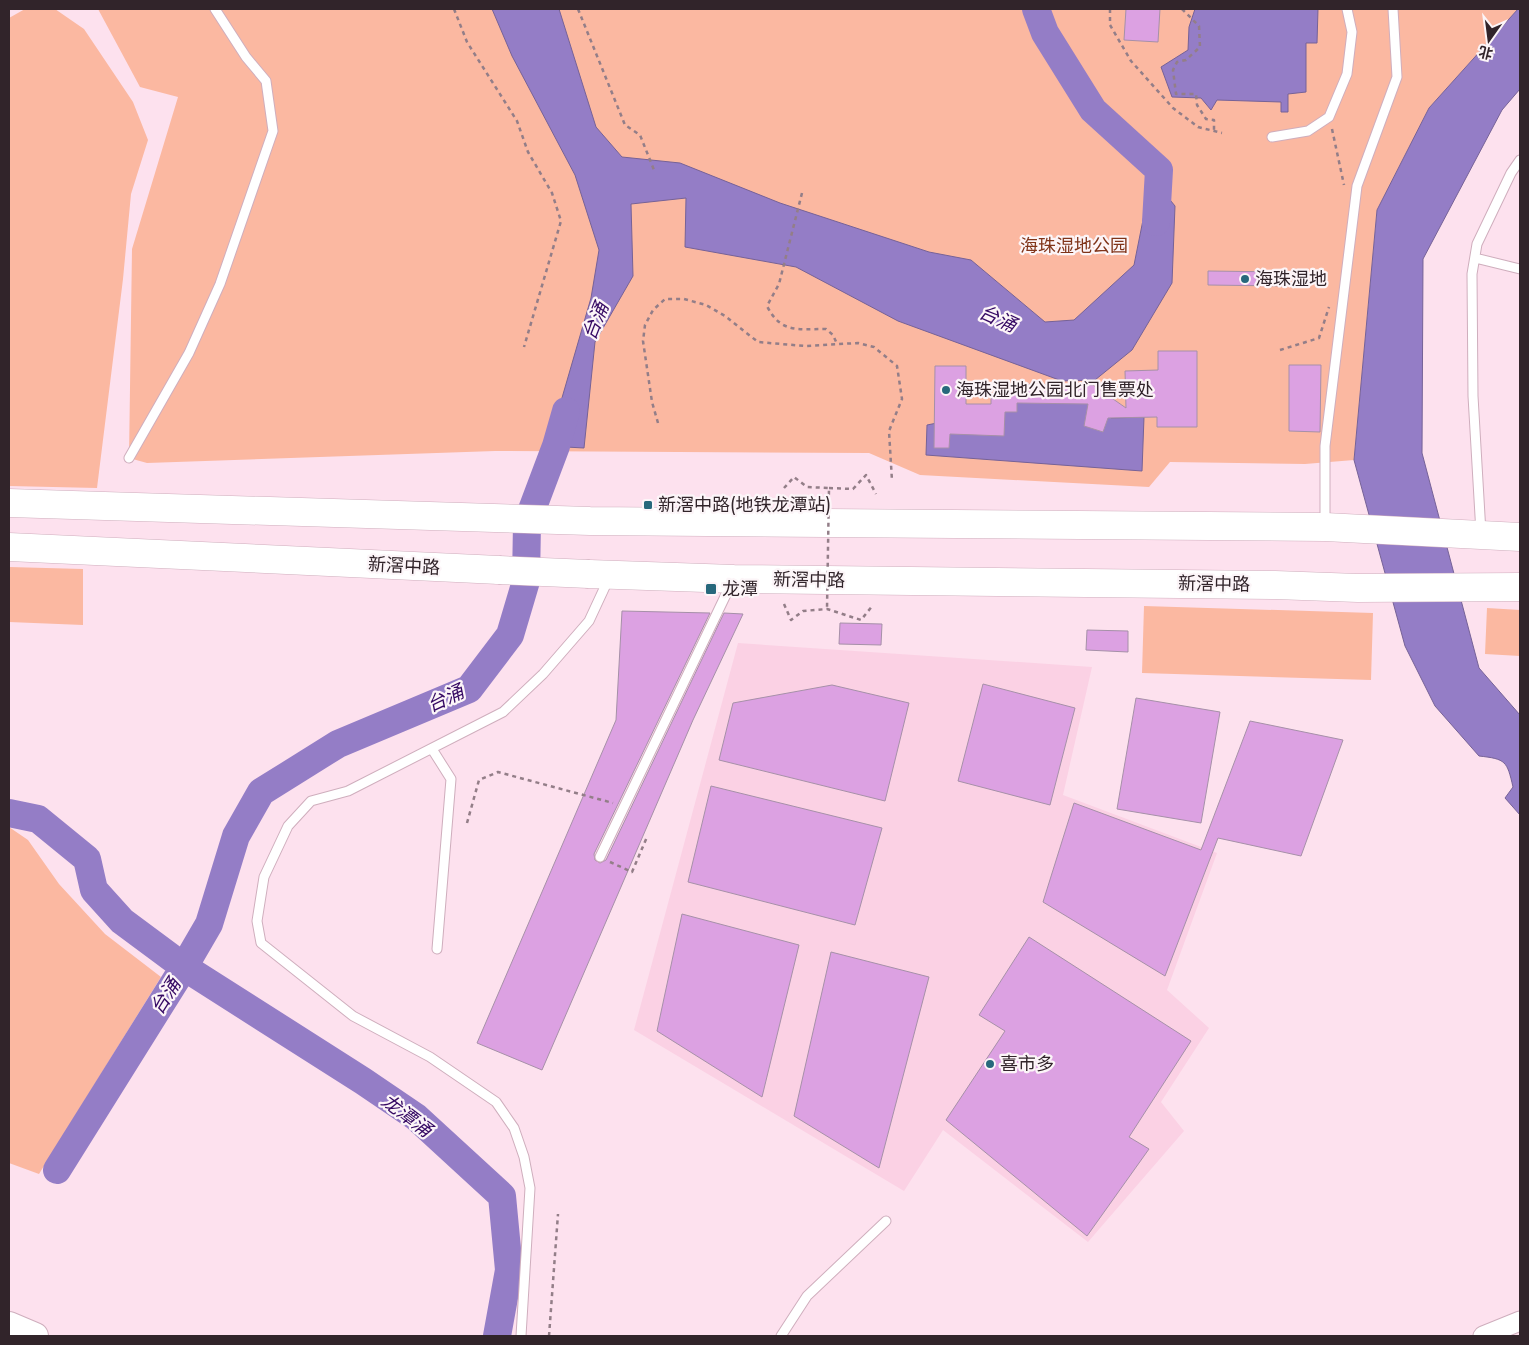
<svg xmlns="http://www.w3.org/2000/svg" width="1529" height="1345" font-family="Jost,'Noto Sans SC',sans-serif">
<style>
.built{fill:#fbd1e4}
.green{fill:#fbb8a1}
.water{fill:#947dc6;stroke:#766297}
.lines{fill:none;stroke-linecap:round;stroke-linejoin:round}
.river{stroke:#947dc6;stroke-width:28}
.building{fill:#dca1e2;stroke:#a690a8}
.service-casing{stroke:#cfaebd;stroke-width:11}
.minor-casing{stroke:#cfaebd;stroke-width:21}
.secondary-casing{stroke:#cfaebd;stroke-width:28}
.trunk-casing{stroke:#cfaebd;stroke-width:29}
.path{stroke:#937e88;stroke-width:2.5;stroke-dasharray:4 4;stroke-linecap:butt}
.service{stroke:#fff;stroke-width:9}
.minor{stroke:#fff;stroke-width:19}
.secondary{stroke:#fff;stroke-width:26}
.trunk{stroke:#fff;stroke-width:28}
.trunk-bridge-casing{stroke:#cfaebd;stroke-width:29;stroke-linecap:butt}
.path-bridge{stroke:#937e88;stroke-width:2.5;stroke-dasharray:4 4;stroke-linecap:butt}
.trunk-bridge{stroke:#fff;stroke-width:28}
.poi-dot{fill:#27687c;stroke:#fcf5f8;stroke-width:2}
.labels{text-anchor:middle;stroke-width:4.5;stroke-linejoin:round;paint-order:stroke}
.park-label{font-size:18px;fill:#803419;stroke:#fcf5f8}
.poi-label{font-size:18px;fill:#31242a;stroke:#fcf5f8;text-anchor:start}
.street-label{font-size:18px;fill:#31242a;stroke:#fcf5f8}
.water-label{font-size:19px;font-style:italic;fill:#350963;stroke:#fcf5f8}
</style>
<rect width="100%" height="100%" fill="#fde1ee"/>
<path class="built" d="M738,643L1092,667L1063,795L1217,853L1167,990L1209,1028L1161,1102L1184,1131L1088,1242L943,1130L904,1191L634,1030Z"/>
<path class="green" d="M25,9H55L84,29L133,102L148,140L131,194L123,279L97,488L9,486V18Z
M98,9H1518L1429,108L1377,210L1354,460L1305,464L1170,462L1149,487L920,475L869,453L495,451L147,463L129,458L132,249L178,97L140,87Z
M9,567L83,569V625L9,622Z
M1144,606L1373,613L1371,680L1142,673Z
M1487,608L1520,610V656L1485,654Z
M9,827L28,840L59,884L105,934L161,977L39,1174L9,1163Z"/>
<path class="water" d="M492,9H559L596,127L622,157L680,163L780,203L929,252L971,260L1045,322L1074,320L1134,265L1146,205L1158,185L1175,206L1172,283L1132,350L1095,380L1062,381L898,321L796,267L685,247L686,198L631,204L633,276L595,342L584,448L548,446L591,298L599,250L575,175L512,56Z
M1195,9H1318L1317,43H1306V92L1288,94V112H1281V102L1217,100L1211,110L1201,98L1172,97L1161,67L1188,50L1189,27Z
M1518,9H1520V89L1502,110L1423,259L1422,453L1479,668L1520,715V815L1505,798L1513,787C1507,761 1506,759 1479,756L1435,706L1405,646L1354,460L1377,210L1429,108Z
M1089,398L1111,418L1144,417L1142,471L926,455L927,425L962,418L1018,400Z"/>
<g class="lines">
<path class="river" d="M1036,9L1045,33L1093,110L1159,170L1156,222
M9,813L38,819L87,859L94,890L122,921L184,967L363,1081L416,1117L502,1196L509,1270L497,1336
M57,1170L184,967L209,924L236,836L261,792L338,744L469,689L510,635L526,581L527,523L556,446L566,411"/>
</g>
<path class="building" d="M1126,9H1160L1158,42L1124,40Z
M1208,271L1282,272V286L1208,285Z
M1158,351H1197V427H1157V417L1108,418L1103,432L1084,426L1088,404L1017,403V412H1005L1004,436L950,434L949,448H934L935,366H966V404H991V398H1009V384L1093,385L1126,408L1125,371L1158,370Z
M1289,365H1321L1320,432L1289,431Z
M622,611L710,613L594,854L595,860L600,863L606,860L724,613L743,614L693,720L542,1070L477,1043L616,720Z
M840,623L882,624L881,645L839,644Z
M1087,630L1128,631V652L1086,650Z
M983,684L1075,708L1050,805L958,781Z
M832,685L909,703L885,801L719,760L733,703Z
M1136,698L1220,712L1201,823L1117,809Z
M1250,721L1343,740L1301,856L1218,838L1165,976L1043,902L1074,803L1201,850Z
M711,786L882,828L855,925L688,882Z
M682,914L799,945L762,1097L657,1031Z
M1029,937L1191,1041L1129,1137L1149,1149L1087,1236L946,1120L1005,1031L979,1015Z
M831,952L929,977L879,1168L794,1116Z"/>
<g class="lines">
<defs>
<path id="service" d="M1272,137L1308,131L1329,117L1347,74L1352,32L1347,9
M1475,258L1520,269
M129,458L189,353L220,284L273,131L266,81L246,57L215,9
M1325,524V446L1357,186L1397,77L1393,9
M1481,533L1473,396L1472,274L1477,244L1511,173L1520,160
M432,749L451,779L437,949
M600,857L732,582
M521,1336L530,1188L524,1157L514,1128L496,1102L430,1057L353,1016L261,943L257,921L264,877L288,826L311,801L348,791L503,712L543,674L589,621L609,578
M781,1336L807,1296L886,1221"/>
<path id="minor" d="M1483,1336L1520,1321"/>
<path id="secondary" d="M9,1325L35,1336"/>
<path id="trunk" d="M9,503L590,521L1325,527L1520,537
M9,547L499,570
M589,574L734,579L1275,585L1358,588L1520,587"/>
</defs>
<use href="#service" class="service-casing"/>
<use href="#minor" class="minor-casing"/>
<use href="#secondary" class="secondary-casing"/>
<use href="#trunk" class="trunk-casing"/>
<path class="path" d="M454,9L467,42L517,121L528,152L552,193L561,221L524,347
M578,9L625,125L640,135L654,170
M1110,9V25L1131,61L1173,108L1198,127L1222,133
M1182,9L1199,26L1200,47L1186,60L1177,62L1173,70L1176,94H1196L1197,105L1206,119L1214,120V130
M1332,129L1344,185
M802,193L779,284L767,306C781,334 799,329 826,329L833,335L837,344
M1280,350L1319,338L1329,307
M658,423L652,402L643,341L645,325L653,310L665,299H684L706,305L725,316L758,342L805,346L858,343L874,347L897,366L902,399L889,431L892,481
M829,488L853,489L866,475L876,494
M467,823L479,780L498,772L613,803
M610,862L632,872L647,837
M549,1336L558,1214"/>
<use href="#service" class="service"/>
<use href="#minor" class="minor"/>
<use href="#secondary" class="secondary"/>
<use href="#trunk" class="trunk"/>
<defs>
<path id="trunk-bridge" d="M499,570L589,574"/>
</defs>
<use href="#trunk-bridge" class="trunk-bridge-casing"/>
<path class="path-bridge" d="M784,488L794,477L807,487L829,488L827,609
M784,604L791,620L803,611L827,609L861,620L873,605"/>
<use href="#trunk-bridge" class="trunk-bridge"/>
</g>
<g class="poi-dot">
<circle cx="1245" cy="279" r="5"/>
<circle cx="946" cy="390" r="5"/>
<rect x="643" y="500" width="10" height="10" rx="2.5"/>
<rect x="705" y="583" width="12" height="12" rx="2.5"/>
<circle cx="990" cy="1064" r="5"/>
</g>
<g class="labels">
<g class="park-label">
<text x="1074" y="252">海珠湿地公园</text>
</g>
<g class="poi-label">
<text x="1255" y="285">海珠湿地</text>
<text x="956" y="396">海珠湿地公园北门售票处</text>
<text x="658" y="511">新滘中路(地铁龙潭站)</text>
<text x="722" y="595">龙潭</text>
<text x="1000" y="1070">喜市多</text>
</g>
<g class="street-label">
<text transform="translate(404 566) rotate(3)" y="6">新滘中路</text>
<text transform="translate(809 580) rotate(1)" y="6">新滘中路</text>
<text transform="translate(1214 584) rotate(1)" y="6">新滘中路</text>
</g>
<g class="water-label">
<text transform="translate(998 318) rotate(24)" y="7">台涌</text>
<text transform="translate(595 321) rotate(-68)" y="7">台涌</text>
<text transform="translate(445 698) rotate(-25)" y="7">台涌</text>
<text transform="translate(165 996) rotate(-58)" y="7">台涌</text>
<text transform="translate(407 1115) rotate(37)" y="7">龙潭涌</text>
</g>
</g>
<rect width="1529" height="1345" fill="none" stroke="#31242a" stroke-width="20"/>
<g transform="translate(1489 40) rotate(194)" stroke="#fcf5f8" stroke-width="4" paint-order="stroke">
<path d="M0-4L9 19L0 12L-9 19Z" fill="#31242a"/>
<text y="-8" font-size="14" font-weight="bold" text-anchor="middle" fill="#31242a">北</text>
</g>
</svg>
